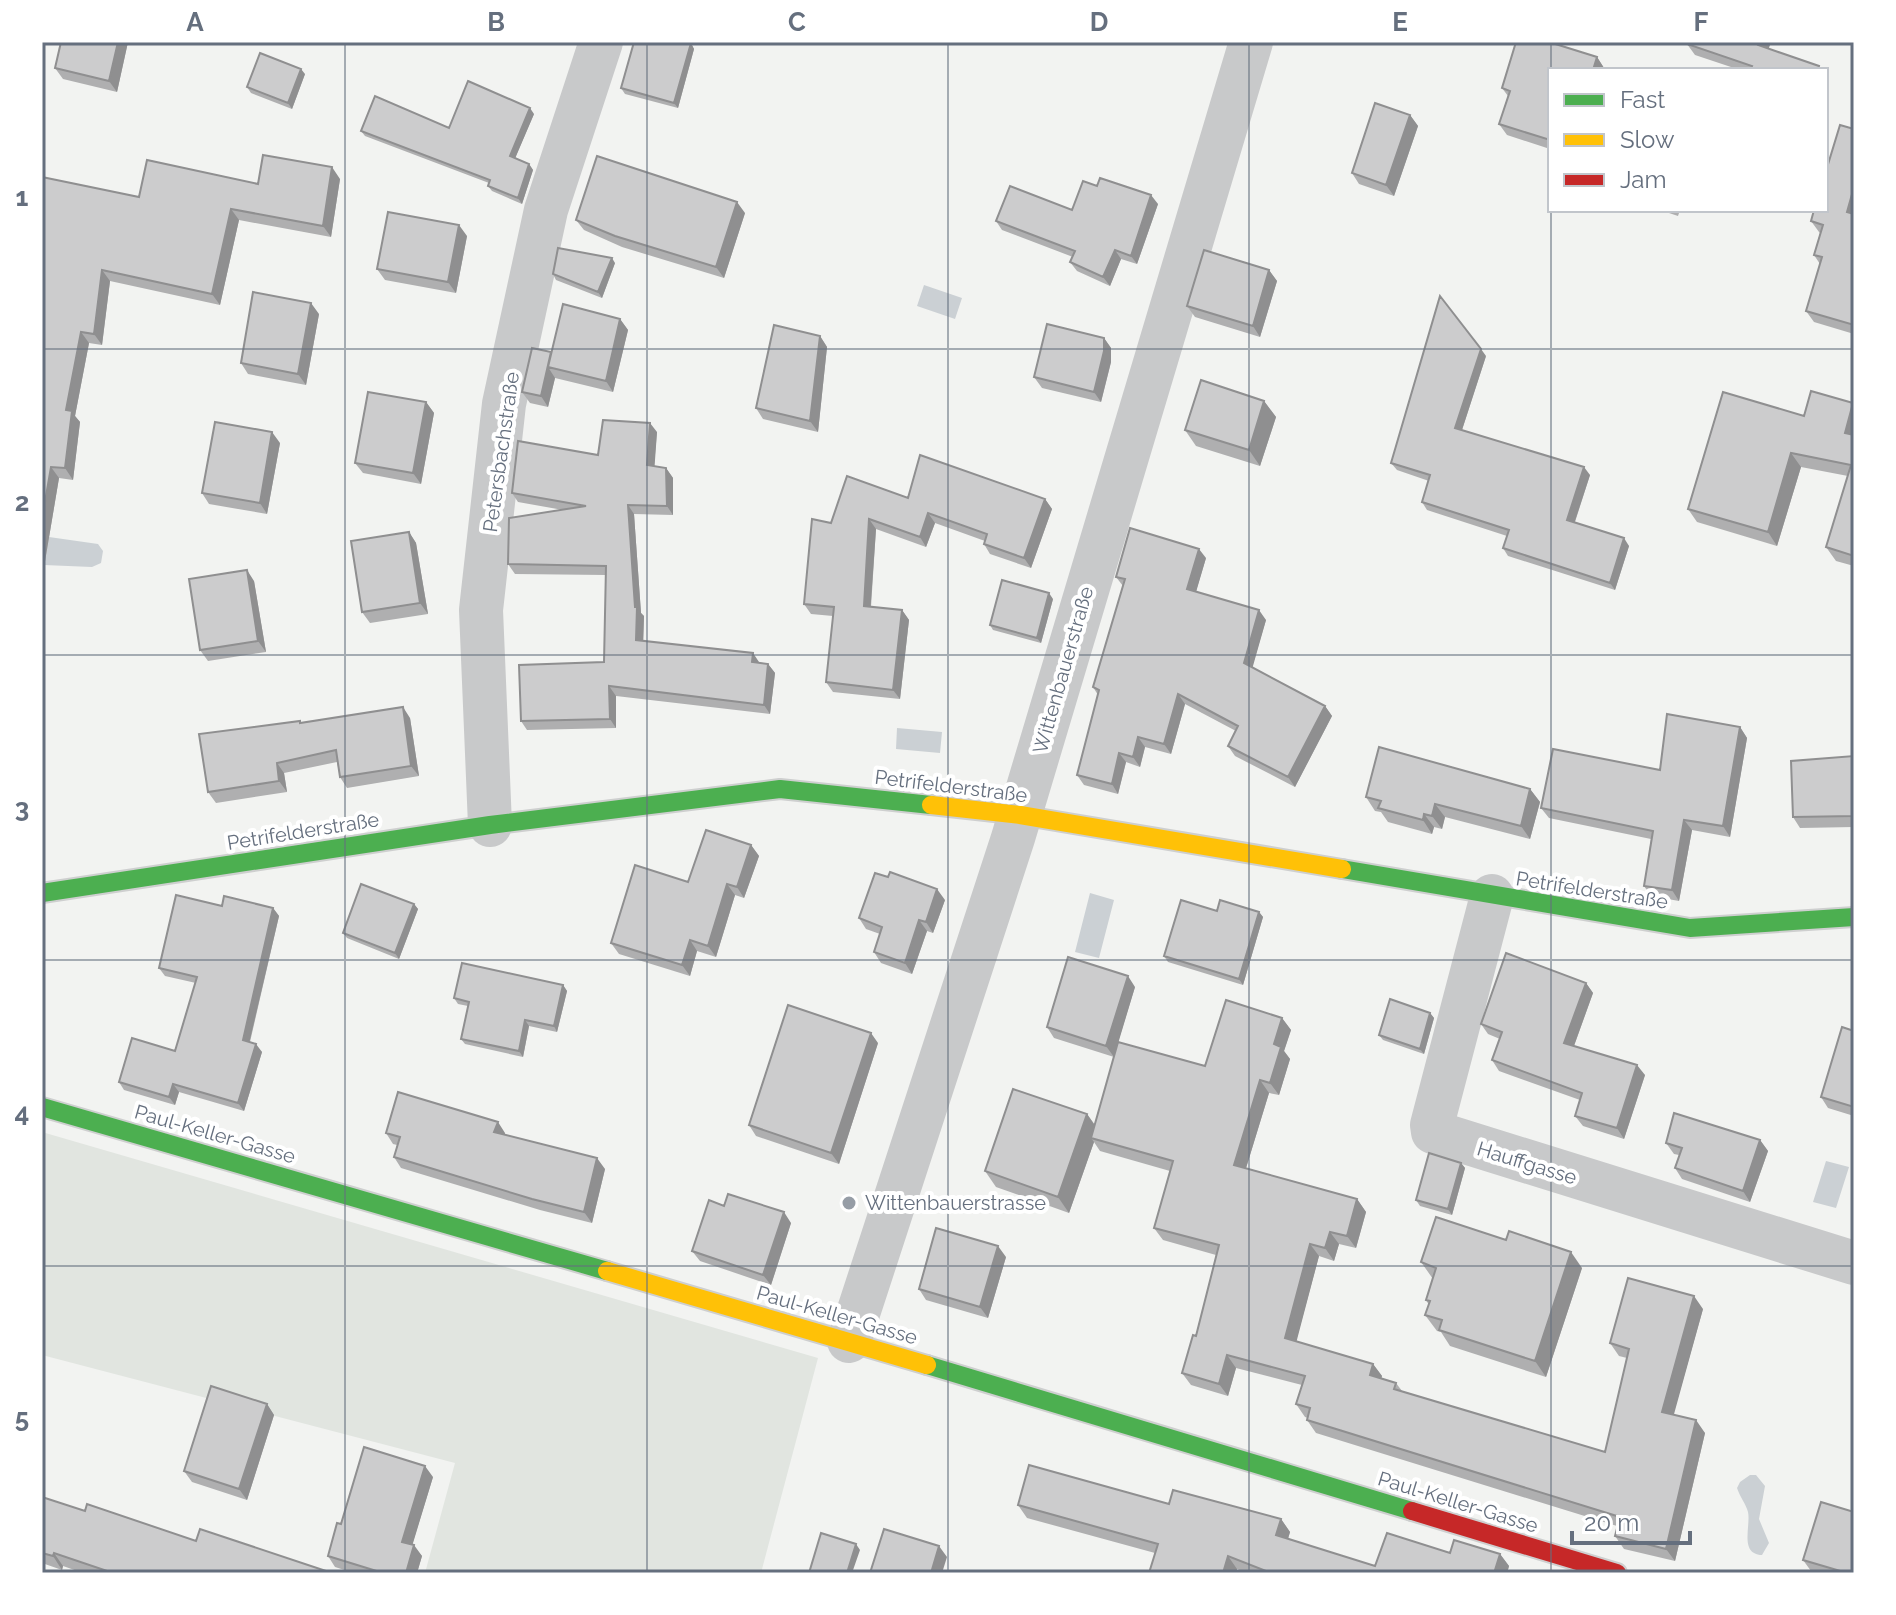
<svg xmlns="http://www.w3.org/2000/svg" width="1896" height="1615" font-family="Raleway,sans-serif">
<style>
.green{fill:#e1e5e0}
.water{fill:#cbd0d4}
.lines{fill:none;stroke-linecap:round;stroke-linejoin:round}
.fast-casing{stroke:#cecfcf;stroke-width:22}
.slow-casing{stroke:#cecfcf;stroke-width:22}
.jam-casing{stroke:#cecfcf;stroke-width:22}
.street{stroke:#c8c9ca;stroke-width:44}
.fast{stroke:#4caf50;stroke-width:18}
.slow{stroke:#ffc107;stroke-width:18}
.jam{stroke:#c62828;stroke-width:18}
.wall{fill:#afafb0}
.shaded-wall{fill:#8f8f90}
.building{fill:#cccccd;stroke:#8f8f90;stroke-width:2}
.grid{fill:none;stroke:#656f7e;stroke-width:2;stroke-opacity:0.55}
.poi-dot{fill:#969da6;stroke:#fff;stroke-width:3}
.labels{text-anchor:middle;stroke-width:8;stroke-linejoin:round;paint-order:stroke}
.street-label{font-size:20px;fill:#656f7e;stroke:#fff}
.poi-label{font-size:20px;fill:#656f7e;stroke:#fff;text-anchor:start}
.neatline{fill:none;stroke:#656f7e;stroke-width:3}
.grid-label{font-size:26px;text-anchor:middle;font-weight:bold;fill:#656f7e}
</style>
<rect width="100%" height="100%" fill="#f2f3f1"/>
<path class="green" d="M42,1132L818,1358L761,1573H425L455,1463L42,1355Z"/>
<path class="water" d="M924,285L962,298L955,319L917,306Z
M49,537L98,544L103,551L101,563L92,567L44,565Z
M897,728L942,732L940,753L896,749Z
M1090,893L1114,900L1099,958L1075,952Z
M1826,1161L1849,1167L1836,1208L1813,1202Z
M1750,1475H1756L1765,1486L1759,1519L1769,1543L1762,1555C1739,1554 1751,1526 1748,1512C1746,1504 1740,1497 1737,1488L1740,1482Z"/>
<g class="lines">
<defs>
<path id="fast" d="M1342,869L1690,928L1854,917
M42,893L490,825L780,789L931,805
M42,1107L607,1271
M927,1365L1412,1511"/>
<path id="slow" d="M931,805L1020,815L1342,869
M607,1271L927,1365"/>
<path id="jam" d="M1412,1511L1617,1573"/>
</defs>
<use href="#fast" class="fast-casing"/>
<use href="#slow" class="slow-casing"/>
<use href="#jam" class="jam-casing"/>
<path class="street" d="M490,825L481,610L504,404L546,210L601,42
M1492,896L1432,1125L1433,1132L1854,1263
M849,1341L1013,838L1251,42"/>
<use href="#fast" class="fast"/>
<use href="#slow" class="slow"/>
<use href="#jam" class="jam"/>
</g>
<path class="wall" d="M61,42H128L117,92L63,79L55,68Z
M1516,42H1549L1597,57L1604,68V70H1550V149L1507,135L1499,124L1508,96L1502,88Z
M1688,42H1771L1768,49L1822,70H1740L1695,55L1687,44Z
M691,43L694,49L678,108L625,94L621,88Z
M305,74L292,109L251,93L247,87Z
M534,114L515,158L529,164L533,170L522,204L492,191L488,186L489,183L365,136L361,131L449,128Z
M1410,115L1418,126L1394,196L1359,184L1352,173Z
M1854,129V334L1814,322L1806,311L1820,264L1814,255L1820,233L1819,232L1811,221Z
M42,177L139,197L258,184L340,179L331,237L239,220L220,305L110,281L102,345L89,343L75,416L80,422L73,480L59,478L42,579Z
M1097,186L1158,204L1137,264L1121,259L1110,286L1077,271L1070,262L1073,257L1002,230L996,221L1072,210Z
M1660,210H1680L1678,216Z
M745,213L724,278L622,247L584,230L576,220Z
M467,236L456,293L385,280L377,269Z
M615,263L602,298L556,280L553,274Z
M1269,270L1277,281L1260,337L1195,317L1187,306Z
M319,314L306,385L248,374L241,363Z
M620,319L628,330L613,392L555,378L548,407L530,403L522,392L551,353Z
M820,336L827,347L818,432L763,419L756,408Z
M1104,338L1111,348V362L1101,402L1042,388L1034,377Z
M1486,356L1462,430L1590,475L1575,522L1629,546L1615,590L1508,556L1503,548L1507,536L1427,510L1422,502L1429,481L1397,470L1391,463Z
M1264,401L1276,417L1260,466L1196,446L1185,430Z
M426,402L434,413L421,484L363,473L355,463Z
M1854,404V566L1836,561L1826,547L1848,476L1801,467L1777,546L1697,522L1688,509L1804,416Z
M657,432L654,466L666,468L673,478V515L634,514L641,613L644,616L643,641L768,664L775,673L770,714L616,696V728L527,730L521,721L604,662L606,575L515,574L508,564L563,510L518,502L512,493L598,455Z
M280,443L267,514L209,504L202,493Z
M908,498L1045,499L1052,509L1031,568L990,554L984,544L985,541L935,523L926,547L876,529L871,607L902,610L909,620L900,699L833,692L826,682L833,616L811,614L804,604L831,523Z
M409,532L416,543L428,614L370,623L362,612Z
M1206,558L1196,591L1266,620L1252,667L1325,706L1332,716L1295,787L1235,756L1228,746L1236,731L1185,704L1171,754L1145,747L1140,767L1126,762L1118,794L1084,785L1077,775L1098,695L1093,687L1123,586L1116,577Z
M254,581L266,652L208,661L200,650Z
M1053,599L1041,643L993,630L990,625Z
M410,718L419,776L347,788L340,777L337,762L284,773L287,792L216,803L208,792L300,721L302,723Z
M1740,727L1747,738L1730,837L1692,830L1679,901L1651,896L1644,886L1651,839L1549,818L1541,808L1660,770Z
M1854,756V827L1800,828L1793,817Z
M1530,789L1540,802L1530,839L1445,817L1442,829L1434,827L1432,834L1388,822L1381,812L1375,811L1366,797Z
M751,845L759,856L744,898L735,895L716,957L697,951L690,976L619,954L611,943L688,882Z
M945,900L933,933L927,931L912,974L881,963L874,952L880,934L866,929L859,918Z
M414,904L418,909L399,959L347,938L343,933Z
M222,906L273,908L279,916L250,1042L262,1052L244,1111L179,1092L175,1105L124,1090L119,1082L175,1051L196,983L165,976L159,968Z
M1217,911L1259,912L1263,917L1243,985L1168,962L1164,956Z
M1586,983L1593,993L1574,1046L1645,1075L1624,1139L1583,1126L1575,1116L1580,1100L1499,1071L1492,1060L1500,1039L1488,1034L1481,1024Z
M563,985L567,991L557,1032L529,1026L523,1057L465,1044L461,1039L468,1006L458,1004L454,998Z
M1135,987L1118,1042L1205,1066L1282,1018L1291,1030L1284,1051L1290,1059L1279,1095L1269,1093L1246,1168L1357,1199L1366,1212L1356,1248L1339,1244L1334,1261L1319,1256L1296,1341L1373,1364L1382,1376L1381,1378L1396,1383L1402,1391L1605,1452L1627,1358L1619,1356L1610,1343L1703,1309L1673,1415L1705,1433L1675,1561L1624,1549L1615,1536L1617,1526L1316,1433L1307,1420L1308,1418L1305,1417L1296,1404L1302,1385L1236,1368L1228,1396L1191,1385L1182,1373L1196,1336L1216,1255L1163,1240L1154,1228L1170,1171L1100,1151L1094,1142L1069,1213L996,1187L985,1171L1087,1114L1095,1125L1114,1057L1054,1038L1047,1027Z
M1430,1013L1434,1018L1424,1054L1383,1040L1379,1035Z
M1854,1031V1116L1828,1108L1821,1097Z
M878,1043L839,1164L756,1136L749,1125Z
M386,1133H505V1135L605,1169L592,1223L540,1210L401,1168L394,1157L397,1145L393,1144Z
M1760,1140L1768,1151L1750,1202L1682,1179L1675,1168L1679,1155L1674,1154L1666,1143Z
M1461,1163L1465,1168L1452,1215L1420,1206L1416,1200Z
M724,1206L791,1223L771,1285L700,1261L692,1251Z
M1006,1257L988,1318L926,1300L919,1289Z
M1421,1262L1582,1268L1546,1377L1450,1346L1441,1332L1437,1331L1425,1315L1429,1305L1426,1300L1433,1279Z
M267,1404L274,1415L247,1500L192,1482L184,1471Z
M433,1477L412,1545L422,1556L417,1573H354L335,1567L328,1556L341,1524Z
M42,1497L85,1511L196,1541L332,1573H83L63,1566L62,1570L42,1563Z
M1169,1504L1281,1519L1290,1532L1288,1539L1375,1566L1450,1553L1500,1554L1509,1566L1507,1573H1246L1237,1569L1236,1573H1149L1155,1553L1027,1518L1018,1505Z
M1803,1560L1854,1573H1818L1811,1571Z"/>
<path class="shaded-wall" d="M118,42H128L117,92L109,81Z
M1759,42H1771L1766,56L1758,45Z
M691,43L694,49L678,108L674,103Z
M1597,57L1604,68V70H1593Z
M301,69L305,74L292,109L288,103Z
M530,108L534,114L514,161L510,156Z
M1410,115L1418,126L1394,196L1386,185Z
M529,164L533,170L522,204L518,198Z
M332,167L340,179L331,237L323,226Z
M1854,187V222L1847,212Z
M1151,195L1158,204L1137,264L1131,256Z
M737,202L745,213L724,278L716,267Z
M231,209L239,220L220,305L212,294Z
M459,225L467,236L456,293L448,282Z
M1115,250L1121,259L1110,286L1103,277Z
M612,258L615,263L602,298L598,292Z
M102,270L110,281L102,345L94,334Z
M1269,270L1277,281L1260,337L1253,326Z
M311,303L319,314L306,385L298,374Z
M620,319L628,330L613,392L606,381Z
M81,332L89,343L75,416L80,422L73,480L65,468L66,410Z
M820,336L827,347L818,432L810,421Z
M1104,338L1111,348V362L1101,402L1094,392Z
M1481,349L1486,356L1460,436L1455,428Z
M548,367L555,378L548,407L541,396Z
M1264,401L1276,417L1260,466L1249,450Z
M426,402L434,413L421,484L413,473Z
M1853,403L1854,404V445L1845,433Z
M650,423L657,432L654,474L647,465Z
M272,432L280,443L267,514L260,503Z
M1791,453L1801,467L1777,546L1768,532Z
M51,467L59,478L42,579V519Z
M1584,467L1590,475L1573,527L1567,520Z
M666,468L673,478V515L667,506Z
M1045,499L1052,509L1031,568L1024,558Z
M628,505L634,514L641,613L644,616L643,649L636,640L635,607Z
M928,513L935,523L926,547L920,537Z
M869,519L876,529L870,615L864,606Z
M409,532L416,543L428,614L420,603Z
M1624,538L1629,546L1615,590L1610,583Z
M1199,549L1206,558L1194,599L1187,589Z
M247,570L254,581L266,652L258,641Z
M1049,593L1053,599L1041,643L1037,638Z
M902,610L909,620L900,699L893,690Z
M1259,610L1266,620L1251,673L1244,663Z
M753,653L759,662L758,671L752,662Z
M768,664L775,673L770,714L764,705Z
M609,686L616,696V728L610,719Z
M1178,694L1185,704L1171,754L1164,744Z
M1325,706L1332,716L1295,787L1288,777Z
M403,707L410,718L419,776L411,766Z
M1740,727L1747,738L1730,837L1723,826Z
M1138,737L1145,747L1140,767L1133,757Z
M1119,753L1126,762L1118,794L1112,784Z
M277,763L284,773L287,792L279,781Z
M1530,789L1540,802L1530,839L1521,826Z
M1435,804L1445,817L1442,829L1432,816Z
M1424,814L1434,827L1432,834L1423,820Z
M1684,820L1692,830L1679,901L1672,890Z
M751,845L759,856L744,898L737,887Z
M727,884L735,895L716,957L708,946Z
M937,889L945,900L933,933L926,922Z
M414,904L418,909L399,959L395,953Z
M273,908L279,916L248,1048L243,1040Z
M1259,912L1263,917L1243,985L1239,979Z
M919,920L927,931L912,974L905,963Z
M690,940L697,951L690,976L682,965Z
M1128,976L1135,987L1114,1057L1106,1046Z
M1586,983L1593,993L1571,1054L1564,1043Z
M563,985L567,991L557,1032L554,1026Z
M1430,1013L1434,1018L1424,1054L1420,1049Z
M1282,1018L1291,1030L1284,1051L1290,1059L1279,1095L1270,1083L1274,1044Z
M525,1020L529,1026L523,1057L519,1051Z
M871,1033L878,1043L839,1164L831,1153Z
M256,1044L262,1052L244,1111L238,1103Z
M1637,1065L1645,1075L1624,1139L1617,1128Z
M1260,1080L1269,1093L1243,1178L1234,1165Z
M173,1084L179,1092L175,1105L169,1097Z
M1087,1114L1098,1130L1091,1138L1094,1142L1069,1213L1058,1197Z
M498,1122L505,1133L502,1143L494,1132Z
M1760,1140L1768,1151L1750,1202L1743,1191Z
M597,1158L605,1169L592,1223L584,1212Z
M1461,1163L1465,1168L1452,1215L1448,1209Z
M1357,1199L1366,1212L1356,1248L1347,1236Z
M784,1212L791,1223L771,1285L763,1275Z
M1330,1232L1339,1244L1334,1261L1325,1248Z
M1310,1244L1319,1256L1294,1351L1285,1338Z
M998,1246L1006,1257L988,1318L980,1307Z
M1571,1252L1582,1268L1546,1377L1535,1361Z
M1694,1296L1703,1309L1671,1425L1662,1412Z
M1227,1355L1236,1368L1228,1396L1219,1384Z
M1373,1364L1382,1376L1379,1387L1370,1375Z
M267,1404L274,1415L247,1500L239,1489Z
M1696,1420L1705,1433L1675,1561L1666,1549Z
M425,1466L433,1477L410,1553L402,1542Z
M1281,1519L1290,1532L1285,1548L1276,1535Z
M856,1544L860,1550L852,1573H847Z
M414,1545L422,1556L417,1573H406Z
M939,1546L947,1557L942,1573H931Z
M54,1553L63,1566L62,1570L53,1556Z
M1500,1554L1509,1566L1507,1573L1495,1570Z
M1228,1556L1237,1569L1236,1573H1223Z"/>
<path class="building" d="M61,42H118L109,81L55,68Z
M634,42H685L691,43L674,103L621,88Z
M1516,42H1549L1597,57L1593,70H1550V140L1499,124L1510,91L1502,88Z
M1688,42H1759L1758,45L1819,66L1818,70H1750L1752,66L1687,44Z
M260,53L301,69L288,103L247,87Z
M468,81L530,108L510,156L529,164L518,198L488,186L490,180L361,131L375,96L449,128Z
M1375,103L1410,115L1386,185L1352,173Z
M1840,125L1854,129V187L1847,212L1854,214V325L1806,311L1822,257L1814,255L1823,225L1811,221L1814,210H1826V171Z
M263,155L332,167L323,226L231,209L212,294L102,270L94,334L81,332L66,410L72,411L65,468L51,467L42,519V177L139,197L147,160L258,184Z
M597,156L737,202L716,267L615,236L576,220Z
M1100,178L1151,195L1131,256L1115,250L1103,277L1070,262L1075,251L996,221L1010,186L1072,210L1083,181L1097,186Z
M388,212L459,225L448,282L377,269Z
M558,248L612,258L598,292L553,274Z
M1204,250L1269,270L1253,326L1187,306Z
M253,292L311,303L298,374L241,363Z
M1440,296L1481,349L1455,428L1584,467L1567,520L1624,538L1610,583L1503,548L1509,530L1422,502L1430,475L1391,463Z
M563,304L620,319L606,381L548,367Z
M1047,324L1104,338V351L1094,392L1034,377Z
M774,325L820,336L810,421L756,408Z
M532,348L551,352L541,396L522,392Z
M1201,380L1264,401L1249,450L1185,430Z
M1811,391L1853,403L1845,433L1854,435V556L1826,547L1851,465L1791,453L1768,532L1688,509L1723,392L1804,416Z
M368,392L426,402L413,473L355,463Z
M603,420L650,423L647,465L666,468L667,506L628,505L635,607H637L636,640L753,653L752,662L768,664L764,705L609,686L610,719L521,721L519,665L604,662L606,566L508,564L509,518L586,506L512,493L518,441L598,455Z
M215,422L272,432L260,503L202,493Z
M920,455L1045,499L1024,558L984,544L987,534L928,513L920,537L869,519L864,606L902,610L893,690L826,682L834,607L804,604L812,519L831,523L847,476L908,498Z
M1130,528L1199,549L1187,589L1259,610L1244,663L1325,706L1288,777L1228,746L1238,726L1178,694L1164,744L1138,737L1133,757L1119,753L1112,784L1077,775L1099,690L1093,687L1125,579L1116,577Z
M409,532L420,603L362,612L351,541Z
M247,570L258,641L200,650L189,579Z
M1002,580L1049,593L1037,638L990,625Z
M403,707L411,766L340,777L336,750L277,763L279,781L208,792L199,734L300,721V723Z
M1667,714L1740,727L1723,826L1684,820L1672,890L1644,886L1653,831L1541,808L1553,749L1660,770Z
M1379,747L1530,789L1521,826L1435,804L1432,816L1424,814L1423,820L1378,808L1381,801L1366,797Z
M1854,756V816L1793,817L1791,761Z
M706,830L751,845L737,887L727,884L708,946L690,940L682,965L611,943L635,865L688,882Z
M890,872L937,889L926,922L919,920L905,963L874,952L882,927L859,918L875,873L888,877Z
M361,884L414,904L395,953L343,933Z
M176,895L222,906L224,896L273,908L243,1040L256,1044L238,1103L173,1084L169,1097L119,1082L132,1038L175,1051L197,977L159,968Z
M1181,900L1217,911L1220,900L1259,912L1239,979L1164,956Z
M1506,953L1586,983L1564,1043L1637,1065L1617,1128L1575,1116L1582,1093L1492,1060L1502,1032L1481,1024Z
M1068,957L1128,976L1106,1046L1047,1027Z
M462,963L563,985L554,1026L525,1020L519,1051L461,1039L469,1002L454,998Z
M1390,999L1430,1013L1420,1049L1379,1035Z
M1226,1000L1282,1018L1274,1044L1281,1047L1270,1083L1260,1080L1234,1165L1357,1199L1347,1236L1330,1232L1325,1248L1310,1244L1285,1338L1373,1364L1370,1375L1396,1383L1394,1389L1605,1452L1629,1349L1610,1343L1628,1278L1694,1296L1662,1412L1696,1420L1666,1549L1615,1536L1620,1517L1307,1420L1310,1408L1296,1404L1305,1376L1227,1355L1219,1384L1182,1373L1193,1335L1196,1336L1219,1245L1154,1228L1173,1161L1091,1138L1118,1042L1205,1066Z
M788,1005L871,1033L831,1153L749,1125Z
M1842,1027L1854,1031V1107L1821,1097Z
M1013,1089L1087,1114L1058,1197L985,1171Z
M398,1092L498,1122L494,1132L597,1158L584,1212L532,1199L394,1157L400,1137L386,1133Z
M1674,1113L1760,1140L1743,1191L1675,1168L1682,1148L1666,1143Z
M1429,1153L1461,1163L1448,1209L1416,1200Z
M728,1194L784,1212L763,1275L692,1251L709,1200L724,1206Z
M1436,1217L1506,1240L1509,1231L1571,1252L1535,1361L1439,1330L1442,1320L1425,1315L1430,1301L1426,1300L1436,1268L1421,1262Z
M936,1228L998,1246L980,1307L919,1289Z
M211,1386L267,1404L239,1489L184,1471Z
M364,1447L425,1466L402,1542L414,1545L406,1573H383L328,1556L337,1523L341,1524Z
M1029,1465L1169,1504L1173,1490L1281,1519L1276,1535L1375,1566L1387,1533L1450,1553L1454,1540L1500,1554L1495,1570L1505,1573H1271L1228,1556L1223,1573H1149L1158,1544L1018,1505Z
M42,1497L85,1511L87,1504L196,1541L200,1529L332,1573H113L54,1553L53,1556L42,1553Z
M1821,1502L1854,1512V1573H1847L1803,1560Z
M884,1529L939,1546L931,1573H870Z
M821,1533L856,1544L847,1573H809Z"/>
<path class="grid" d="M345,42V1573M647,42V1573M948,42V1573M1249,42V1573M1551,42V70M1551,210V1573M42,349H1854M42,655H1854M42,960H1854M42,1266H1854"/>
<circle class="poi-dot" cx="849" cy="1203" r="8"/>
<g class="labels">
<g class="street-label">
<text transform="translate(501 452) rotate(-82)" y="7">Petersbachstraße</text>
<text transform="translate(1063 670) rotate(-74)" y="7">Wittenbauerstraße</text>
<text transform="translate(951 786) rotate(7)" y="7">Petrifelderstraße</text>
<text transform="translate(303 831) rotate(-9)" y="7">Petrifelderstraße</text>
<text transform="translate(1592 890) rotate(9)" y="7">Petrifelderstraße</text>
<text transform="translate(215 1134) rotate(16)" y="7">Paul-Keller-Gasse</text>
<text transform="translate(1527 1163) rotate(17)" y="7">Hauffgasse</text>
<text transform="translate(837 1315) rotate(16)" y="7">Paul-Keller-Gasse</text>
<text transform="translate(1458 1502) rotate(17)" y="7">Paul-Keller-Gasse</text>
</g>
<g class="poi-label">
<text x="865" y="1210">Wittenbauerstrasse</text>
</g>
</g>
<rect width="1896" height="1615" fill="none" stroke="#ffffff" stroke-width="88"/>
<rect x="1548" y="68" width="280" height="144" fill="#ffffff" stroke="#c1c5cb" stroke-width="2"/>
<rect x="1564" y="94" width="40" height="12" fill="#4caf50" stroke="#c1c5cb" stroke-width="2"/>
<text x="1620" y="108" font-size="24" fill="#656f7e">Fast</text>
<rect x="1564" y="134" width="40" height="12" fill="#ffc107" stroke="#c1c5cb" stroke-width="2"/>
<text x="1620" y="148" font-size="24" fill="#656f7e">Slow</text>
<rect x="1564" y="174" width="40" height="12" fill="#c62828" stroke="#c1c5cb" stroke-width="2"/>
<text x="1620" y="188" font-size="24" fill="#656f7e">Jam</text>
<path d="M1572 1531v12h118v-12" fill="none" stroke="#656f7e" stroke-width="4"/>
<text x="1584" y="1531" font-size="24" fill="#656f7e" stroke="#ffffff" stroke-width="6" paint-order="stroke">20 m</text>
<rect x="44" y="44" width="1808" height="1527" class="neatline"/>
<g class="grid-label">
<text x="195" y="31">A</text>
<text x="496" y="31">B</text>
<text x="797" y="31">C</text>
<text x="1099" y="31">D</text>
<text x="1400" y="31">E</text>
<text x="1701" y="31">F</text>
<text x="22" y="206">1</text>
<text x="22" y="511">2</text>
<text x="22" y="817">3</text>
<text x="22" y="1122">4</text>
<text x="22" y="1427">5</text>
</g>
</svg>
